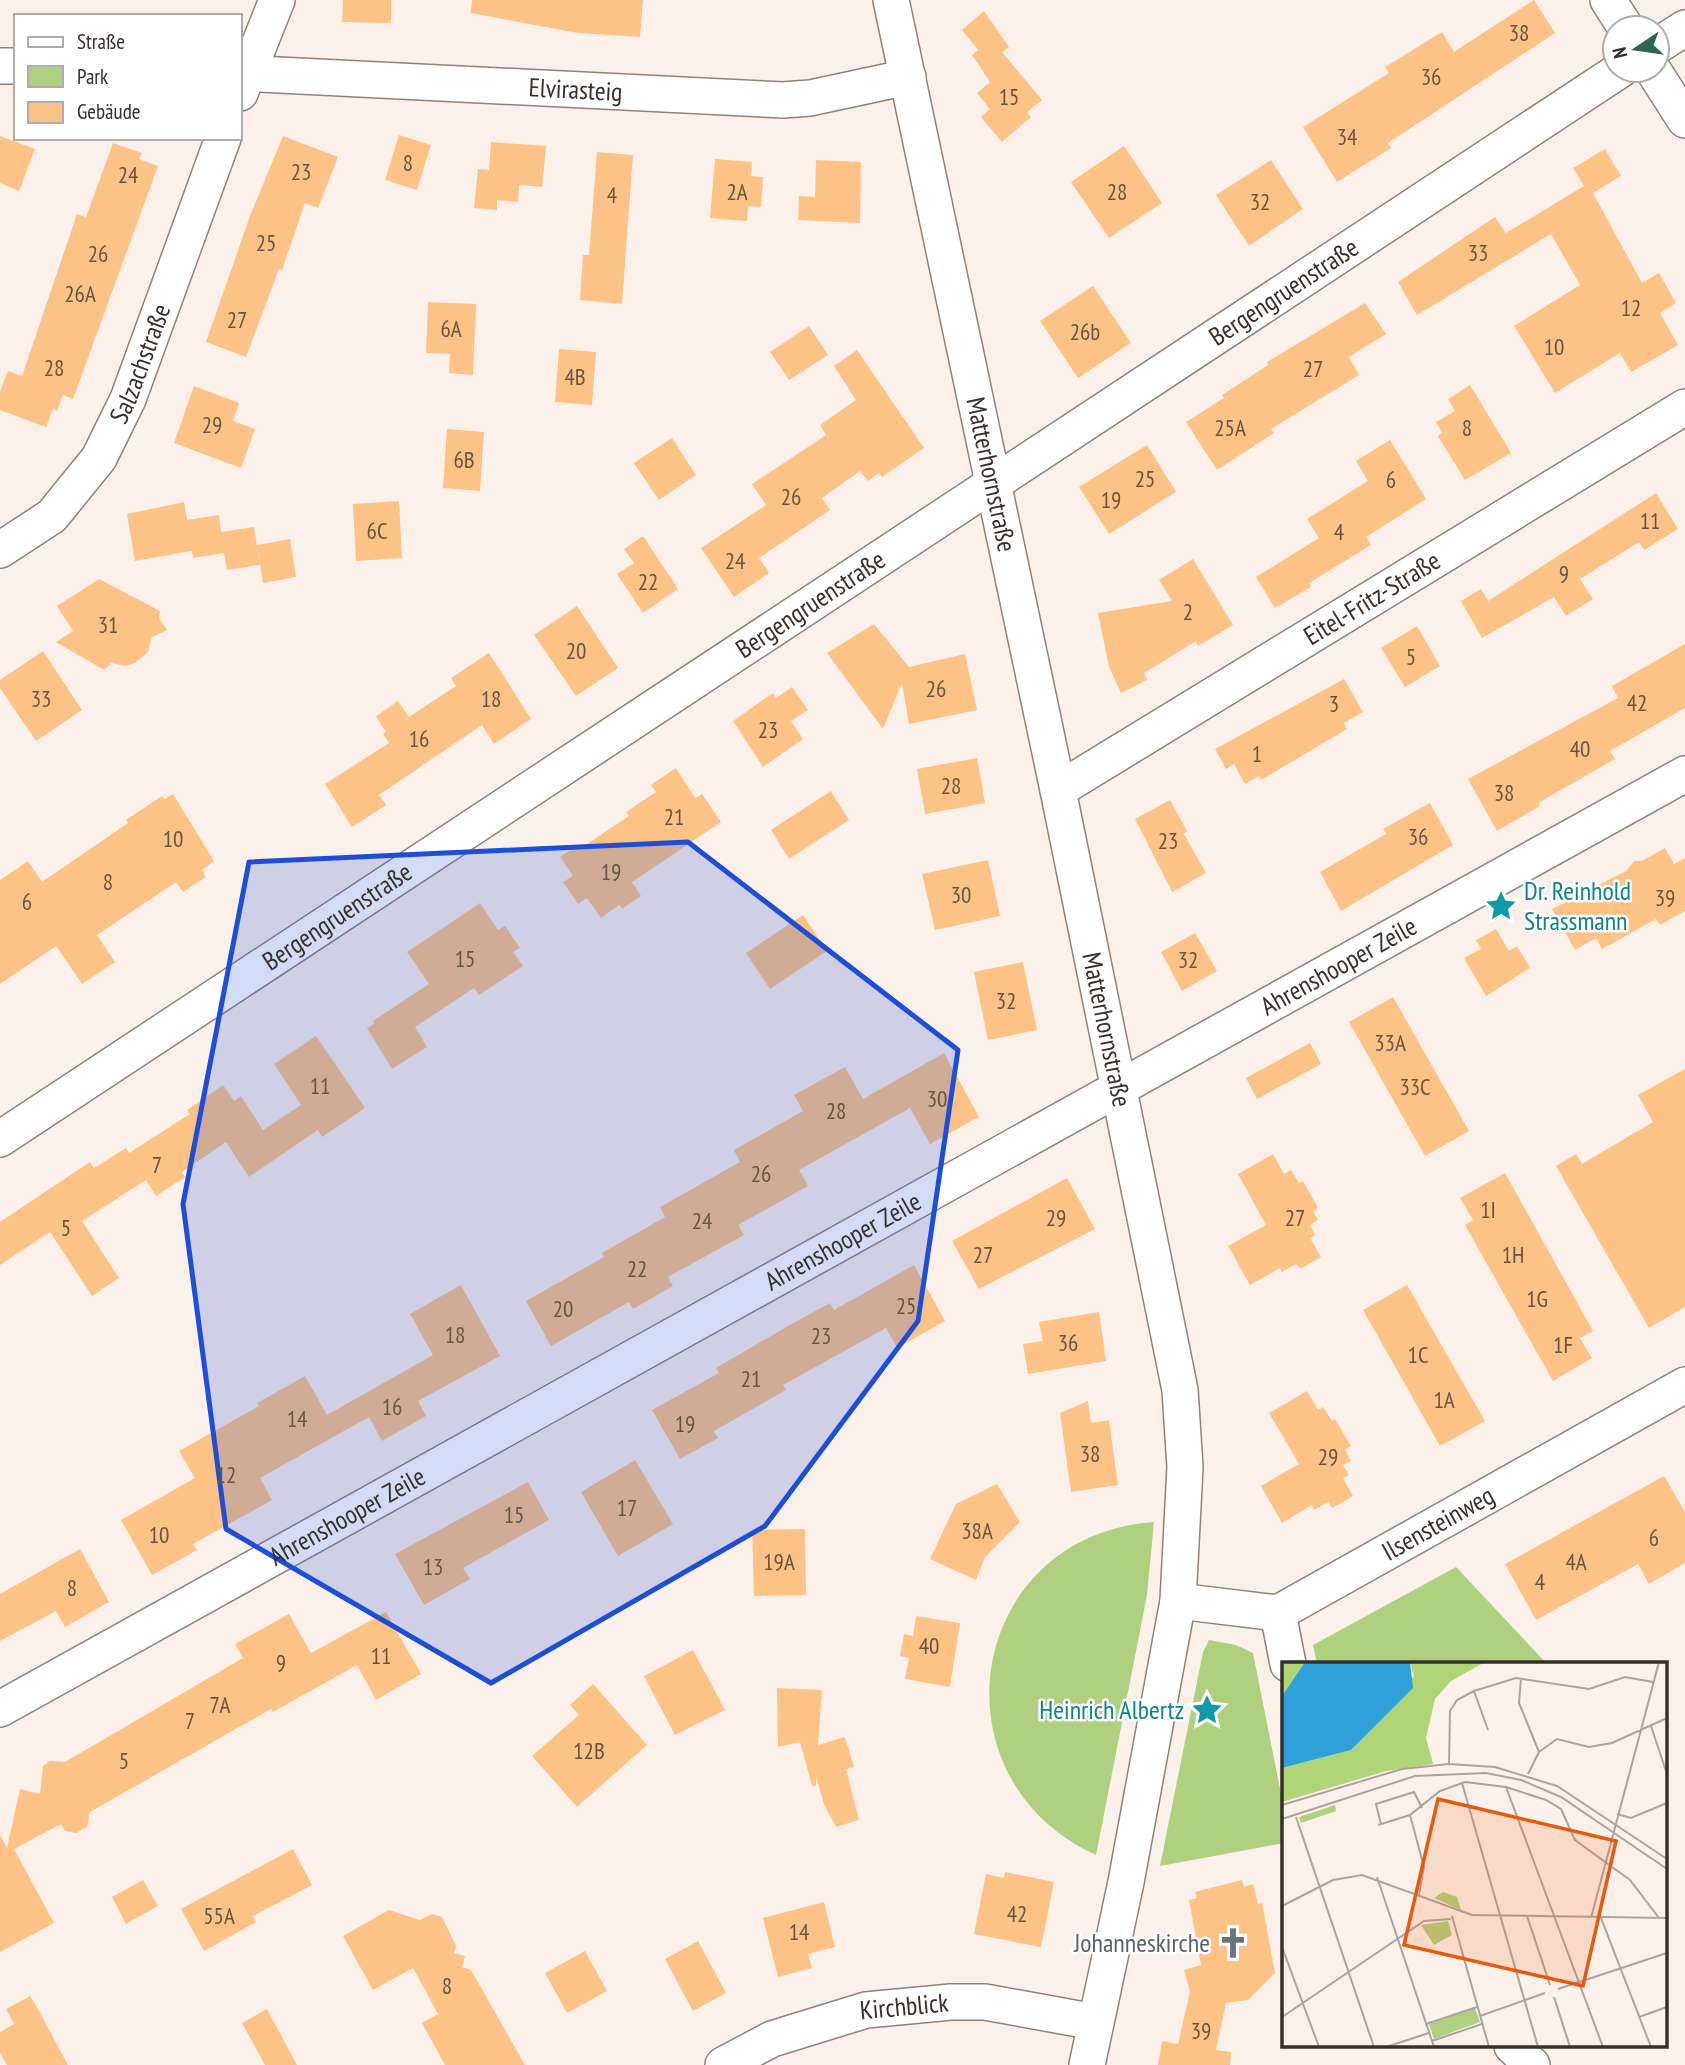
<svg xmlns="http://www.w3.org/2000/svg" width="1685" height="2065" font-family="'PT Sans Narrow',sans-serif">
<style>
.green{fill:#afd07e}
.building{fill:#fdc386}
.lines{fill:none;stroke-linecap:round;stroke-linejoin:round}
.street-casing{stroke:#928177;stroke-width:38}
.street{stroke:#fff;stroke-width:35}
.marked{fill:#1d4ed8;fill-opacity:0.2;stroke:#1d4ed8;stroke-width:5;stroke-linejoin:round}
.labels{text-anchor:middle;stroke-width:5;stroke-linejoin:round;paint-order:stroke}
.number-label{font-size:23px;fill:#685442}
.street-label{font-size:26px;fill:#362f2b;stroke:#fff}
.culture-label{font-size:26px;fill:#0d838f;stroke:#fff;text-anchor:start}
.worship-label{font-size:26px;fill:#5b616d;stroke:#fff;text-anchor:end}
.inset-road{fill:none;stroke:#ada39e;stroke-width:2}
.view{fill:#e8590c;fill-opacity:0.15;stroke:#e8590c;stroke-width:3.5}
.inset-edge{fill:none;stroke:#362f2b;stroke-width:3.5}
</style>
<rect width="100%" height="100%" fill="#fcf1ea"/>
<path class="green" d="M1154,1522L1147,1595L1096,1855C927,1777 968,1535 1154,1522Z
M1456,1567L1547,1664H1317L1313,1645Z
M1209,1640L1236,1645L1253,1653L1284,1809V1843L1160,1866L1203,1652Z"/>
<path class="building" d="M343,0H391V23L342,22Z
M472,0H643L640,37L578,33L471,13Z
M1534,0L1555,33L1388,143L1391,148L1337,182L1303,127L1389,73L1385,67L1442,32L1454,52Z
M984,11L1009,47L1002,52L1042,100L1027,112L1031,117L1002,142L981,117L990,109L977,93L990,82L972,55L978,50L962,30Z
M399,135L431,145L417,190L385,180Z
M0,136L35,149L19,191L0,183Z
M283,136L338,157L318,208L305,203L282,270L279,269L246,357L206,342L250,216Z
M491,142L546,146L542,187L519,185L518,202L497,200V210L474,208L478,169L489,170Z
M113,143L142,153L139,159L158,166L73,399L63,395L57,411L53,409L46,427L0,410V392L8,371L22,376L77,214L86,217Z
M1124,146L1162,203L1109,238L1071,182Z
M1605,149L1621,176L1593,193L1642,283L1659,273L1676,303L1660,313L1678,345L1631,372L1620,353L1555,393L1514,326L1580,285L1551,234L1417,315L1398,282L1495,217L1506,233L1584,186L1573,168Z
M597,152L633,155L622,304L580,300L583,255H589Z
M715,159L752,162L751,176L763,177L761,207L748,206L747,221L710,218Z
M816,160L861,162L860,223L798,220L799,196L815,197Z
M1271,160L1303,209L1249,246L1216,195Z
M1093,286L1131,343L1078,378L1040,321Z
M428,302L476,304L473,375L449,373L450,354L426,353Z
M1365,303L1386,334L1349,357L1359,375L1271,429L1274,433L1217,470L1186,422L1224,398L1222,395L1268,365L1267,362Z
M809,326L828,355L789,380L770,352Z
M559,349L596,352L592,405L555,402Z
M857,350L924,448L882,477L879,473L868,481L860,471L822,498L830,510L759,558L769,573L734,597L701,548L766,505L752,484L826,435L820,425L856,400L834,366Z
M1470,385L1511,453L1465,480L1438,436L1442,433L1436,422L1455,411L1448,399Z
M194,386L239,403L233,421L255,429L241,468L174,443Z
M447,429L484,432L480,491L443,488Z
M672,438L696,475L659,500L634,463Z
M1390,440L1426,499L1366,537L1371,545L1309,583L1311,587L1275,608L1256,577L1319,538L1307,519L1368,481L1356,461Z
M1147,445L1176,492L1109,534L1079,487Z
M1656,493L1678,529L1644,550L1639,542L1580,579L1593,599L1566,616L1554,597L1482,638L1461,601L1481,589L1488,601Z
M399,501L402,558L356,561L353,504Z
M184,502L187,520L219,515L221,532L254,527L260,565L227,570L222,543L224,553L193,558L192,551L135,561L127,514Z
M643,536L678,589L643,613L617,574L634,563L624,549Z
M290,539L296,577L263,583L257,545Z
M1193,559L1233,625L1198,646L1196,641L1144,673L1147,680L1121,693L1109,667L1098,613L1172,601L1159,580Z
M99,579L160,611L159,618L167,630L152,637L148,652L135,663L125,666L111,663L104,670L56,642L73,631L57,606Z
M577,606L618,668L576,696L534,635Z
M874,624L909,667L965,654L977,710L909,724L902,683L883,729L827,653Z
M1417,626L1440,666L1405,687L1381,648Z
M1685,644V708L1610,751L1615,759L1538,803L1540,806L1497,831L1468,779L1618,698L1612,686Z
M43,651L82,710L36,741L0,688V680Z
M489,653L531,719L494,744L482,725L379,795L386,805L352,827L325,784L389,743L383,734L386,732L376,716L398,701L409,717L456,686L451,678Z
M1344,679L1363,712L1344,723L1347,729L1261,780L1259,776L1245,784L1234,764L1226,769L1215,749Z
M792,687L808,710L791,721L803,739L763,767L733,721L773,693L776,698Z
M977,758L985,803L925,814L917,769Z
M676,768L695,798L702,794L721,822L632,882L641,896L622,909L619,905L601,918L587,898L578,904L563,882L573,876L560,857L579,844L581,848L629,816L626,812L656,792L651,785Z
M831,791L849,820L789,859L771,830Z
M173,794L214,861L202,870L206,877L183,892L176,882L97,935L115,962L82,984L56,946L0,984V880L28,861L42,882L128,823L126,820L162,796L165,799Z
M1170,800L1187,831L1184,834L1206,873L1172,892L1135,819Z
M1430,803L1453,845L1341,911L1320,872L1386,834L1383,829Z
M1665,848L1674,864L1685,858V911L1660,925L1656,919L1602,949L1596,938L1575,950L1552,909L1626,871L1634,861H1642Z
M988,860L1000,916L935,930L922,874Z
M480,903L498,930L505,926L520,948L513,952L523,966L479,995L474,988L415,1027L427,1047L392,1069L367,1028L374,1024L373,1021L429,984L407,952Z
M803,915L827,951L770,989L746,953Z
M1496,929L1509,951L1517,946L1530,968L1486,996L1464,958L1481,949L1476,940Z
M1195,933L1217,971L1182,991L1161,952Z
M1023,962L1037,1030L988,1040L974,972Z
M1393,997L1469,1131L1425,1156L1349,1022Z
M316,1036L365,1108L322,1137L318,1130L249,1177L226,1142L182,1172L185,1177L156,1196L146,1180L82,1221L119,1278L92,1296L50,1232L0,1265V1222L90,1162L94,1168L126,1148L129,1153L190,1114L187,1110L223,1085L234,1101L241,1096L263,1130L301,1105L274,1064Z
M1310,1043L1321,1064L1257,1099L1246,1078Z
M944,1053L979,1117L930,1144L910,1108L799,1170L808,1186L738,1225L744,1235L668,1277L673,1286L633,1309L629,1302L551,1346L526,1301L604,1257L602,1253L665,1217L660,1207L740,1162L734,1150L803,1111L794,1095L845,1067L863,1099Z
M1685,1069V1307L1649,1328L1556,1166L1576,1154L1582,1164L1653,1122L1638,1095Z
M1273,1154L1284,1174L1291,1170L1299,1183L1303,1181L1318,1208L1313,1211L1318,1220L1310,1225L1315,1235L1310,1238L1321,1257L1300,1269L1296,1264L1282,1272L1280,1268L1250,1285L1228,1246L1266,1225L1238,1174Z
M1505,1173L1593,1331L1580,1338L1592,1358L1553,1381L1465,1225L1473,1220L1460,1198Z
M1067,1178L1095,1229L979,1289L952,1241Z
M914,1265L945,1321L897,1348L886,1328L783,1385L786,1390L714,1431L718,1438L680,1459L652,1410L719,1373L716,1368L788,1326L830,1303L834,1310Z
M461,1285L500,1356L418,1401L426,1416L382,1441L369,1417L260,1478L272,1500L193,1544L197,1550L152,1575L121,1520L195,1478L179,1451L259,1406L257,1403L305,1376L327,1415L433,1355L410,1314Z
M1407,1285L1485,1421L1440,1446L1363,1310Z
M1099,1312L1106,1361L1028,1374L1023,1344L1043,1341L1039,1322Z
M1307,1391L1318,1410L1323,1407L1332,1421L1335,1419L1351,1446L1345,1450L1351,1461L1343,1465L1349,1475L1343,1478L1353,1496L1332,1508L1328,1502L1314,1510L1312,1505L1282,1523L1261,1486L1299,1464L1269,1413Z
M1088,1401L1091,1423L1109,1420L1118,1485L1071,1492L1060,1413Z
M635,1460L673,1524L618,1556L581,1492Z
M1664,1476L1685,1512V1563L1649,1584L1638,1564L1536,1620L1505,1564Z
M528,1482L549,1520L463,1568L470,1579L424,1605L395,1554Z
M997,1484L1020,1522L985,1557L976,1580L930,1559L956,1504Z
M805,1529L806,1595L754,1596L752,1530Z
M80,1549L109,1602L65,1627L56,1611L0,1641V1594Z
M386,1612L421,1674L376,1700L357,1665L273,1712L271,1709L90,1812L87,1827L76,1833L65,1831L61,1824L14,1849L54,1923L0,1952V1835L7,1848L20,1789L40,1794L43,1766L50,1761L65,1762L243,1658L235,1644L289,1614L311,1653Z
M916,1616L960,1623L950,1687L905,1679L909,1658L900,1656L904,1634L913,1636Z
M693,1650L725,1710L675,1735L644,1676Z
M593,1684L647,1745L577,1807L532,1756L579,1715L570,1705Z
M777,1688L822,1690L818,1745L845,1737L854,1767L846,1769L859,1820L836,1827L824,1804L816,1777V1786H812L800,1742L778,1747Z
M293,1849L312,1885L253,1916L256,1922L204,1951L181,1909Z
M1005,1872L1054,1882L1041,1947L974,1934L986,1874L1004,1878Z
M143,1880L158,1906L126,1924L112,1897Z
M1242,1880L1244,1887L1253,1884L1258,1904L1262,1903L1275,1973L1248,2000L1226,2003L1216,2050L1231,2052L1230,2065H1158L1162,2041L1178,2044L1190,1992L1184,1970L1201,1965L1189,1900L1197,1898L1195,1892Z
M824,1902L835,1947L808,1954L812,1968L778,1977L763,1918Z
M389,1910L420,1920L432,1914L442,1917L456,1946L454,1953L465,1956L462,1967L471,1970L525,2065H445L422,2023L438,2014L413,1968L373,1990L343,1936Z
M698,1941L726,1993L693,2011L665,1959Z
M585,1951L607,1991L567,2013L545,1973Z
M30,1996L39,2011L68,2065H7L0,2053V2032L14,2024L6,2009Z
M267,2009L297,2065H265L242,2023Z"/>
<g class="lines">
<defs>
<g id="street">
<path id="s1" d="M891,0L1058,790L1180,1390L1185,1467L1178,1601L1126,1882L1087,2065"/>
<path d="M1608,0L1626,28"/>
<path d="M1657,46L1685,28"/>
<path d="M0,66H16"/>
<path d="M1653,70L1685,120"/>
<path id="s2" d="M240,73L783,100L810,98L908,77"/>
<path d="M240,93L277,0"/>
<path id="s3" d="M0,550L52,516L99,458L128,399L223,138"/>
<path id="s4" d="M1058,790L1685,407"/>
<path id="s5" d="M0,1139L1620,70"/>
<path id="s6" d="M1178,1601L1278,1613L1685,1385"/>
<path d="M1278,1613L1288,1664"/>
<path id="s7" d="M0,1709L1685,774"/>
<path d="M1512,2046L1532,2065"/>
<path id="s8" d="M723,2065L772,2039L866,2010L951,2002H985L1095,2022"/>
</g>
</defs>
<use href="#street" class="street-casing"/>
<use href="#street" class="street"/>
</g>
<path class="marked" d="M688,842L958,1050L918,1321L765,1526L491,1683L226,1529L183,1204L249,862Z"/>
<defs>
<symbol id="sight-bare" viewBox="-9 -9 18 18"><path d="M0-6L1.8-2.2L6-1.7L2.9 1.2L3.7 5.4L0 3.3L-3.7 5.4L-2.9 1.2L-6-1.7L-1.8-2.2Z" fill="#0f9aa8" stroke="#fff" stroke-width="2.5" paint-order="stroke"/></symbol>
<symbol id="church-bare" viewBox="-9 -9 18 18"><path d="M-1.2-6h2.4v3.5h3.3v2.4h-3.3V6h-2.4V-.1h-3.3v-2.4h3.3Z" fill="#6b7280" stroke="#fff" stroke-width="2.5" paint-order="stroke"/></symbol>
</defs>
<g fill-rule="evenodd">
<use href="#sight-bare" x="1479" y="884" width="44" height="44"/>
<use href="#sight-bare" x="1185" y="1688" width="44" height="44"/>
<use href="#church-bare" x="1211" y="1921" width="44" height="44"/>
</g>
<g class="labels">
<g class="number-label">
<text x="1519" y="41">38</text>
<text x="1431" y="85">36</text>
<text x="1009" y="105">15</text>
<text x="1347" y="145">34</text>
<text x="408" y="171">8</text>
<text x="301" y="180">23</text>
<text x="128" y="183">24</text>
<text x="737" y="200">2A</text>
<text x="1117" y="200">28</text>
<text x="612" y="203">4</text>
<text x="1260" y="210">32</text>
<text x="266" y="251">25</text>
<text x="1478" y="261">33</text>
<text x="98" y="262">26</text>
<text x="80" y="302">26A</text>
<text x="1631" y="316">12</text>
<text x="237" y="328">27</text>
<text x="451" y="337">6A</text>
<text x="1085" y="340">26b</text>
<text x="1554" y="355">10</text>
<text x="54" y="376">28</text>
<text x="1313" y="377">27</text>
<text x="575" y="385">4B</text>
<text x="212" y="433">29</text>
<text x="1230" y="436">25A</text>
<text x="1467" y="436">8</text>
<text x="464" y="468">6B</text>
<text x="1145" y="487">25</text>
<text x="1391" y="488">6</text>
<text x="791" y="505">26</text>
<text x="1111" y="508">19</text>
<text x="1650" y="529">11</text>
<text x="377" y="539">6C</text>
<text x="1339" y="540">4</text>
<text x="735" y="569">24</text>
<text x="1564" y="582">9</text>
<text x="648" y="590">22</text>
<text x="1188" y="620">2</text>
<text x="108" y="633">31</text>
<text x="576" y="659">20</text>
<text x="1411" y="665">5</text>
<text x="936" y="697">26</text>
<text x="41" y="707">33</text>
<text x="491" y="707">18</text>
<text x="1637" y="711">42</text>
<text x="1334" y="712">3</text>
<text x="768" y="738">23</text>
<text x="419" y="747">16</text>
<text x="1580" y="757">40</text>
<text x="1257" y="762">1</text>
<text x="951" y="794">28</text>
<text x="1504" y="801">38</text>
<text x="674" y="825">21</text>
<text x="1418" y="845">36</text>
<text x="173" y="847">10</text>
<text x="1168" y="849">23</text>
<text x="611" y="880">19</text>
<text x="108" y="890">8</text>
<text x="961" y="903">30</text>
<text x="1665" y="906">39</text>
<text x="27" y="910">6</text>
<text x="465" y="967">15</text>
<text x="1188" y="968">32</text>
<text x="1006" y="1009">32</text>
<text x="1390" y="1051">33A</text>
<text x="320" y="1094">11</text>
<text x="1415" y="1095">33C</text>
<text x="937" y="1107">30</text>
<text x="836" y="1119">28</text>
<text x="157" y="1173">7</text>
<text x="761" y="1182">26</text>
<text x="1488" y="1218">1I</text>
<text x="1056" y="1226">29</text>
<text x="1295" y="1226">27</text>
<text x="702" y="1229">24</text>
<text x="66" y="1236">5</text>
<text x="983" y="1263">27</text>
<text x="1513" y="1263">1H</text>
<text x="637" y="1277">22</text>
<text x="1537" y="1307">1G</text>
<text x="906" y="1314">25</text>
<text x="563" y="1317">20</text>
<text x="455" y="1343">18</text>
<text x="821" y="1344">23</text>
<text x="1068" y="1351">36</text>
<text x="1563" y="1353">1F</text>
<text x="1418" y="1363">1C</text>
<text x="751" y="1387">21</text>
<text x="1444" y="1408">1A</text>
<text x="392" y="1415">16</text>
<text x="297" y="1427">14</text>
<text x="685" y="1432">19</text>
<text x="1090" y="1462">38</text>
<text x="1328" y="1465">29</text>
<text x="226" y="1483">12</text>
<text x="627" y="1516">17</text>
<text x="514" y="1523">15</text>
<text x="977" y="1539">38A</text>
<text x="159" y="1543">10</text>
<text x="1654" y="1546">6</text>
<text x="779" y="1570">19A</text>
<text x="1576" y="1570">4A</text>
<text x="433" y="1575">13</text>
<text x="1540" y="1590">4</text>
<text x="72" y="1596">8</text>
<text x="929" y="1654">40</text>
<text x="381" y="1664">11</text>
<text x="281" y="1671">9</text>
<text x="220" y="1713">7A</text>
<text x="190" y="1729">7</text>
<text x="589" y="1759">12B</text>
<text x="124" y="1769">5</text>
<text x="1017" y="1922">42</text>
<text x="219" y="1924">55A</text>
<text x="799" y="1940">14</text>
<text x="447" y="1994">8</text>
<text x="1201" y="2039">39</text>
</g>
<g class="street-label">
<text dy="9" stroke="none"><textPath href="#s2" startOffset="336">Elvirasteig</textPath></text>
<text dy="9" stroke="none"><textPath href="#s5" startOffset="1538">Bergengruenstraße</textPath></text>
<text dy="9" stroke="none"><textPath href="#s3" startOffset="240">Salzachstraße</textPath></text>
<text dy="9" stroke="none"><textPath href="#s1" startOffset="485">Matterhornstraße</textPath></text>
<text dy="9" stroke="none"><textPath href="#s4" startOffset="368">Eitel-Fritz-Straße</textPath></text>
<text dy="9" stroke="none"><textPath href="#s5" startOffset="971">Bergengruenstraße</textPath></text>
<text dy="9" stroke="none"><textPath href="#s5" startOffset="404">Bergengruenstraße</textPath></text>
<text dy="9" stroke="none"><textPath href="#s7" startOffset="1531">Ahrenshooper Zeile</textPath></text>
<text dy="9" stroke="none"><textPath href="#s1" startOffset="1052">Matterhornstraße</textPath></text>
<text dy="9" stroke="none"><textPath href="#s7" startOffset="964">Ahrenshooper Zeile</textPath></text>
<text dy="9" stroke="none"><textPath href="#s7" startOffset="397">Ahrenshooper Zeile</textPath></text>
<text dy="9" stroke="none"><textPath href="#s6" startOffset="284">Ilsensteinweg</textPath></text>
<text dy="9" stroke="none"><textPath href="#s8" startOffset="192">Kirchblick</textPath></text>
</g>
<g class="culture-label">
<text x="1524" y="900">Dr. Reinhold<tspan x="1524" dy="30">Strassmann</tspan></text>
<text x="1184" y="1719" text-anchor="end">Heinrich Albertz</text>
</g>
<g class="worship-label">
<text x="1210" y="1952">Johanneskirche</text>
</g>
</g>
<g transform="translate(1282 1662)">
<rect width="385" height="385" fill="#fcf1ea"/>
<path d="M53,143L54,149L19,161L17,155ZM161,230L175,235L179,248L152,236ZM166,259L170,273L152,283L139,263ZM193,346L198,360L152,377L147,362Z" fill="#afd07e"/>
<path d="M0,0H23L0,34ZM128,0H203L169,19L153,37L144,76L151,102L104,109L0,140V106L69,88L106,50L132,14Z" fill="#afd577"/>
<path d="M23,0H128L131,26L69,88L0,106V34Z" fill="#2ea2d8"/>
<path class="inset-road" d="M239,17L237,41L257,90L246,112M192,29L206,68M369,64L385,112M257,90L275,77L307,85L330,81L385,56M167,102L168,49L175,38L192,29L234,16L307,27L343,15L371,20M180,121L256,385M224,125L321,385M0,143L120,107L167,102L213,105L275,124L385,197M335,152L349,156L385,141M128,153L142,205L137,233M14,155L92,385M0,157L133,114L204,111L239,118L279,135L385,207M99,162L94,142L132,130L140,146M96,163L128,153L158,129L183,120L224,125L264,138L279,147L293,178L348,218L377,256M95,215L152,385M0,244L51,218L80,213L190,253L385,256M170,254L207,385M245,254L268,323M309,256L377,0M319,256L369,385M0,285L37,385M276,327L385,291M272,335L288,385M198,354L263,331M0,355L142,259L169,257M357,355L385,345M144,362L195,345M150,379L200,362M104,385L147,371"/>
<path class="view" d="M156,137L334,179L301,324L122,283Z"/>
<rect width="385" height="385" class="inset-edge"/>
</g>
<rect x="14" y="14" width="228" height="126" fill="#ffffff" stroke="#afacaa" stroke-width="2"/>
<rect x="28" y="37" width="35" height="10" fill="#ffffff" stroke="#afacaa" stroke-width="2"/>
<text x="77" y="49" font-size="21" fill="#362f2b">Straße</text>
<rect x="28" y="66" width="35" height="21" fill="#afd07e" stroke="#afacaa" stroke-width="2"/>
<text x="77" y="84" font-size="21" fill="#362f2b">Park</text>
<rect x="28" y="102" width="35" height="21" fill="#fdc386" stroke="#afacaa" stroke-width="2"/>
<text x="77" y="119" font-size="21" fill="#362f2b">Gebäude</text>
<g transform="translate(1636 49) rotate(257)"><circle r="33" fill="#ffffff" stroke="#afacaa" stroke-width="2"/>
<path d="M0-5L12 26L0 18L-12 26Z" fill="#2b6650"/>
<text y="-10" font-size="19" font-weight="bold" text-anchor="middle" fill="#362f2b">N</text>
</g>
</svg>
